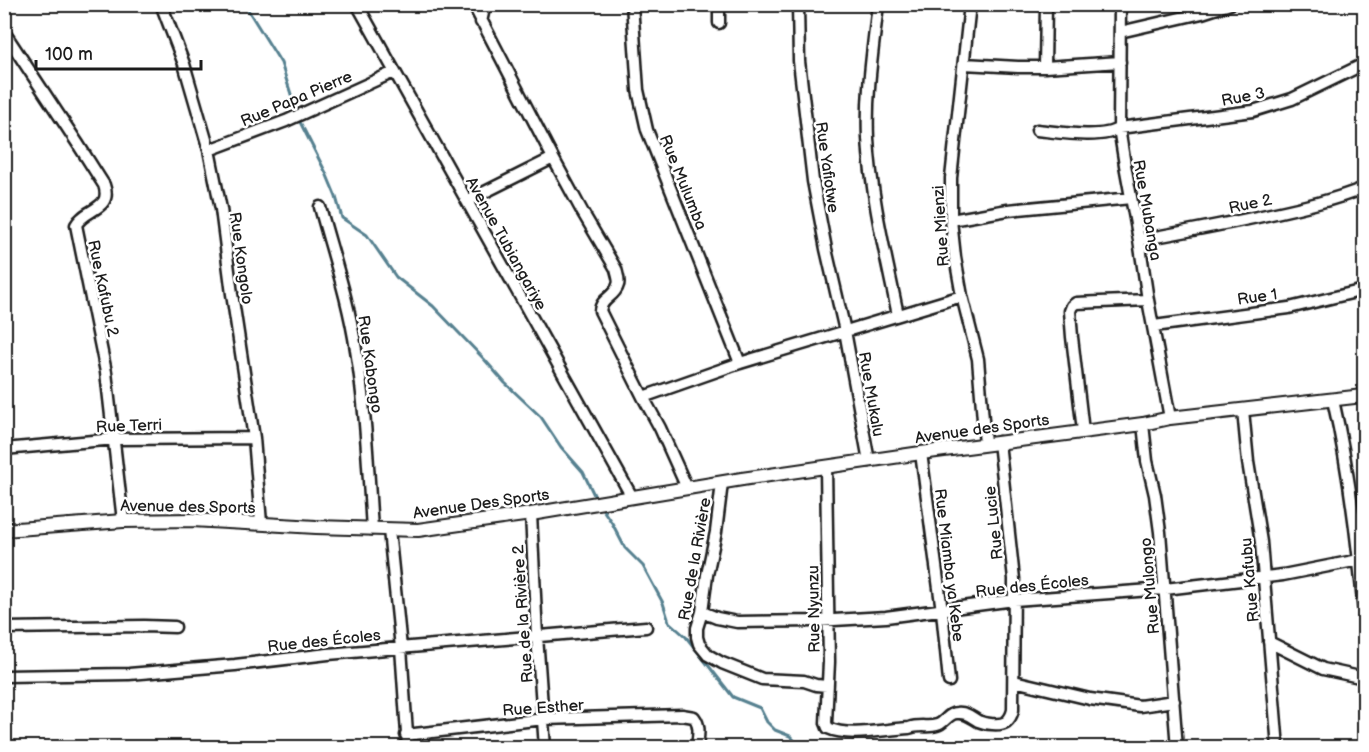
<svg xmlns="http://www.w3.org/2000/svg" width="1369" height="752" font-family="'Balsamiq Sans',sans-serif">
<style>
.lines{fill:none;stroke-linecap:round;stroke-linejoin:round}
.stream{stroke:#568190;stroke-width:3}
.minor-casing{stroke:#1c1c1c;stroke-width:15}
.tertiary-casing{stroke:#1c1c1c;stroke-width:16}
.minor{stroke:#fff;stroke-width:10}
.tertiary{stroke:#fff;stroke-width:12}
.labels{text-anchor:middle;stroke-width:5;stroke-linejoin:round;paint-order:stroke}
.street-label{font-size:16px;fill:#1c1c1c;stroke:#fff}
</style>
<rect width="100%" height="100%" fill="#fff"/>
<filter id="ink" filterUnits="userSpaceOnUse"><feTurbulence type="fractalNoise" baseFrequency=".0167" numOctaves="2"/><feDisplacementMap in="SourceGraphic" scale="12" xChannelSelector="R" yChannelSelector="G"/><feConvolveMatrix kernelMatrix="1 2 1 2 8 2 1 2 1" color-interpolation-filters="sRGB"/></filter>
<g filter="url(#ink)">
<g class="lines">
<path class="stream" d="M246,4L248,10L281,63L297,113
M299,120L326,173L336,197L342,218L367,235L396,277L433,306L484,359L505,383L541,417L561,447L583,472L596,499
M601,507L612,523L625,548L643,566L663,603L669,622L686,637L733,697L760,708L767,722L775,730L790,736L802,748"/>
<defs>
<path id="minor" d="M161,4L184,64L209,150L221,209L232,294L254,438L261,523
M357,4L632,497
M473,4L553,158L583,213L616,269C617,274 620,281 618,285C615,297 601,298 600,311L643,397
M632,4L638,90L647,130L740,363
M798,4L799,61L813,181L826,249L845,331L869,461
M878,4C873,49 866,93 868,138C871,197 886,256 898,315
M970,4L951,178V220L955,257L962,296L978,359L985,444
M1120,4L1119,128L1125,165L1139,240L1148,300L1170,418
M481,22L485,4
M719,23V4
M4,32L78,144L104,185C113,210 85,208 76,225L106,372L123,521
M1120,32L1202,13L1230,4
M964,64L1018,67H1045L1120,62
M1045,67L1046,4
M1037,130C1057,132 1104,140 1119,128L1253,111L1292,99L1364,64
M209,150L286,121L394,72
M467,201L553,158
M320,207C333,255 349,302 356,350C366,409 368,470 372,529
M951,220L1008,210L1131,198
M1139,240C1183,232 1227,224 1271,214C1303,207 1334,200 1364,188
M1154,326L1289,308L1364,290
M1333,400C1349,470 1358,542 1364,614
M1243,410L1248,462L1261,542L1278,748
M1143,424L1147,461L1155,495L1160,532L1177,748
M1083,431L1072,337L1070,311L1072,306L1076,303L1148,300
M4,449L115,439L254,438
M921,453L942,611L949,681
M826,467L829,662L826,723L828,728C849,738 885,729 909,728C920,724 928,728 937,725C945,723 948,713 957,713C966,712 971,717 978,721C985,724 1000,726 1006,722C1010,719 1012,714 1013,710L1014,579L999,442
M722,483L716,532L707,575L702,612L697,628V637L699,644L708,655L722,663L762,679L804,681L816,685L827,686
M687,488L660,428L643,397L740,363L962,296
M531,514L537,636L545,748
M389,530L401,648L408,748
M702,612L717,618L737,622L816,621L886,617L1014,600L1165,589L1283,575L1364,559
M4,628L144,626L175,627
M1269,642L1323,669L1364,678
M4,676L129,674L235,665L328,654L646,627
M1014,681L1090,699L1140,706L1174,701
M406,735L544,719L682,715L694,717C701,726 698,736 697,748"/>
<path id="tertiary" d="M4,530L123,521L192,520L316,527L418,530L531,514L742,479L921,453L1143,424L1170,418L1363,396L1364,391"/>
</defs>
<use href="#minor" class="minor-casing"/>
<use href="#tertiary" class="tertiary-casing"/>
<use href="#minor" class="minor"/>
<use href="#tertiary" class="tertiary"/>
</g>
</g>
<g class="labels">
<g class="street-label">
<text transform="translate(1243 96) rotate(-11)" y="6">Rue 3</text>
<text transform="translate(296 98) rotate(-23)" y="6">Rue Papa Pierre</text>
<text transform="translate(828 167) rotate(82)" y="6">Rue Yafiotwe</text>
<text transform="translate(684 182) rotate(68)" y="6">Rue Mulumba</text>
<text transform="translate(1250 203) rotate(-12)" y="6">Rue 2</text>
<text transform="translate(1148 210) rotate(80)" y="6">Rue Mubanga</text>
<text transform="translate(940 226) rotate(-94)" y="6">Rue Mienzi</text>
<text transform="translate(507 243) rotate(61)" y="6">Avenue Tubiangariye</text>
<text transform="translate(242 258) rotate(82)" y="6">Rue Kongolo</text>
<text transform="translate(104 288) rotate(78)" y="6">Rue Kafubu 2</text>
<text transform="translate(1257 296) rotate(-8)" y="6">Rue 1</text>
<text transform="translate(371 364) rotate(82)" y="6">Rue Kabongo</text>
<text transform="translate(872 394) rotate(80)" y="6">Rue Mukalu</text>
<text transform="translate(129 425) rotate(-2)" y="6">Rue Terri</text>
<text transform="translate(982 428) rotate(-8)" y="6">Avenue des Sports</text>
<text transform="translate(481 503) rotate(-8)" y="6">Avenue Des Sports</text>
<text transform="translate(188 506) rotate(1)" y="6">Avenue des Sports</text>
<text transform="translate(993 523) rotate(-96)" y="6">Rue Lucie</text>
<text transform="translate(694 559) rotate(-80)" y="6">Rue de la Rivière</text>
<text transform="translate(950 565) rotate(83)" y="6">Rue Miamba ya Kebe</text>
<text transform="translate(1249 580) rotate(-95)" y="6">Rue Kafubu</text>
<text transform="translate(1032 585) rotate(-6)" y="6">Rue des Écoles</text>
<text transform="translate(1149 586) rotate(-95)" y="6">Rue Mulongo</text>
<text transform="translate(813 609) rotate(-91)" y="6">Rue Nyunzu</text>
<text transform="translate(522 614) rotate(-94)" y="6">Rue de la Rivière 2</text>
<text transform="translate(324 640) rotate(-6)" y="6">Rue des Écoles</text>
<text transform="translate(543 707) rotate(-4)" y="6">Rue Esther</text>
</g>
</g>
<rect width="1369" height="752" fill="none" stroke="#fff" stroke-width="24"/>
<rect x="12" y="12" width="1345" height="728" fill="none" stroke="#1c1c1c" stroke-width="2" filter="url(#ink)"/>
<path d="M36 60v9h165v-9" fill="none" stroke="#1c1c1c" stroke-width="3"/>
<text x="45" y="60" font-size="18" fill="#1c1c1c" stroke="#ffffff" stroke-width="4.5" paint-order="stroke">100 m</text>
</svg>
